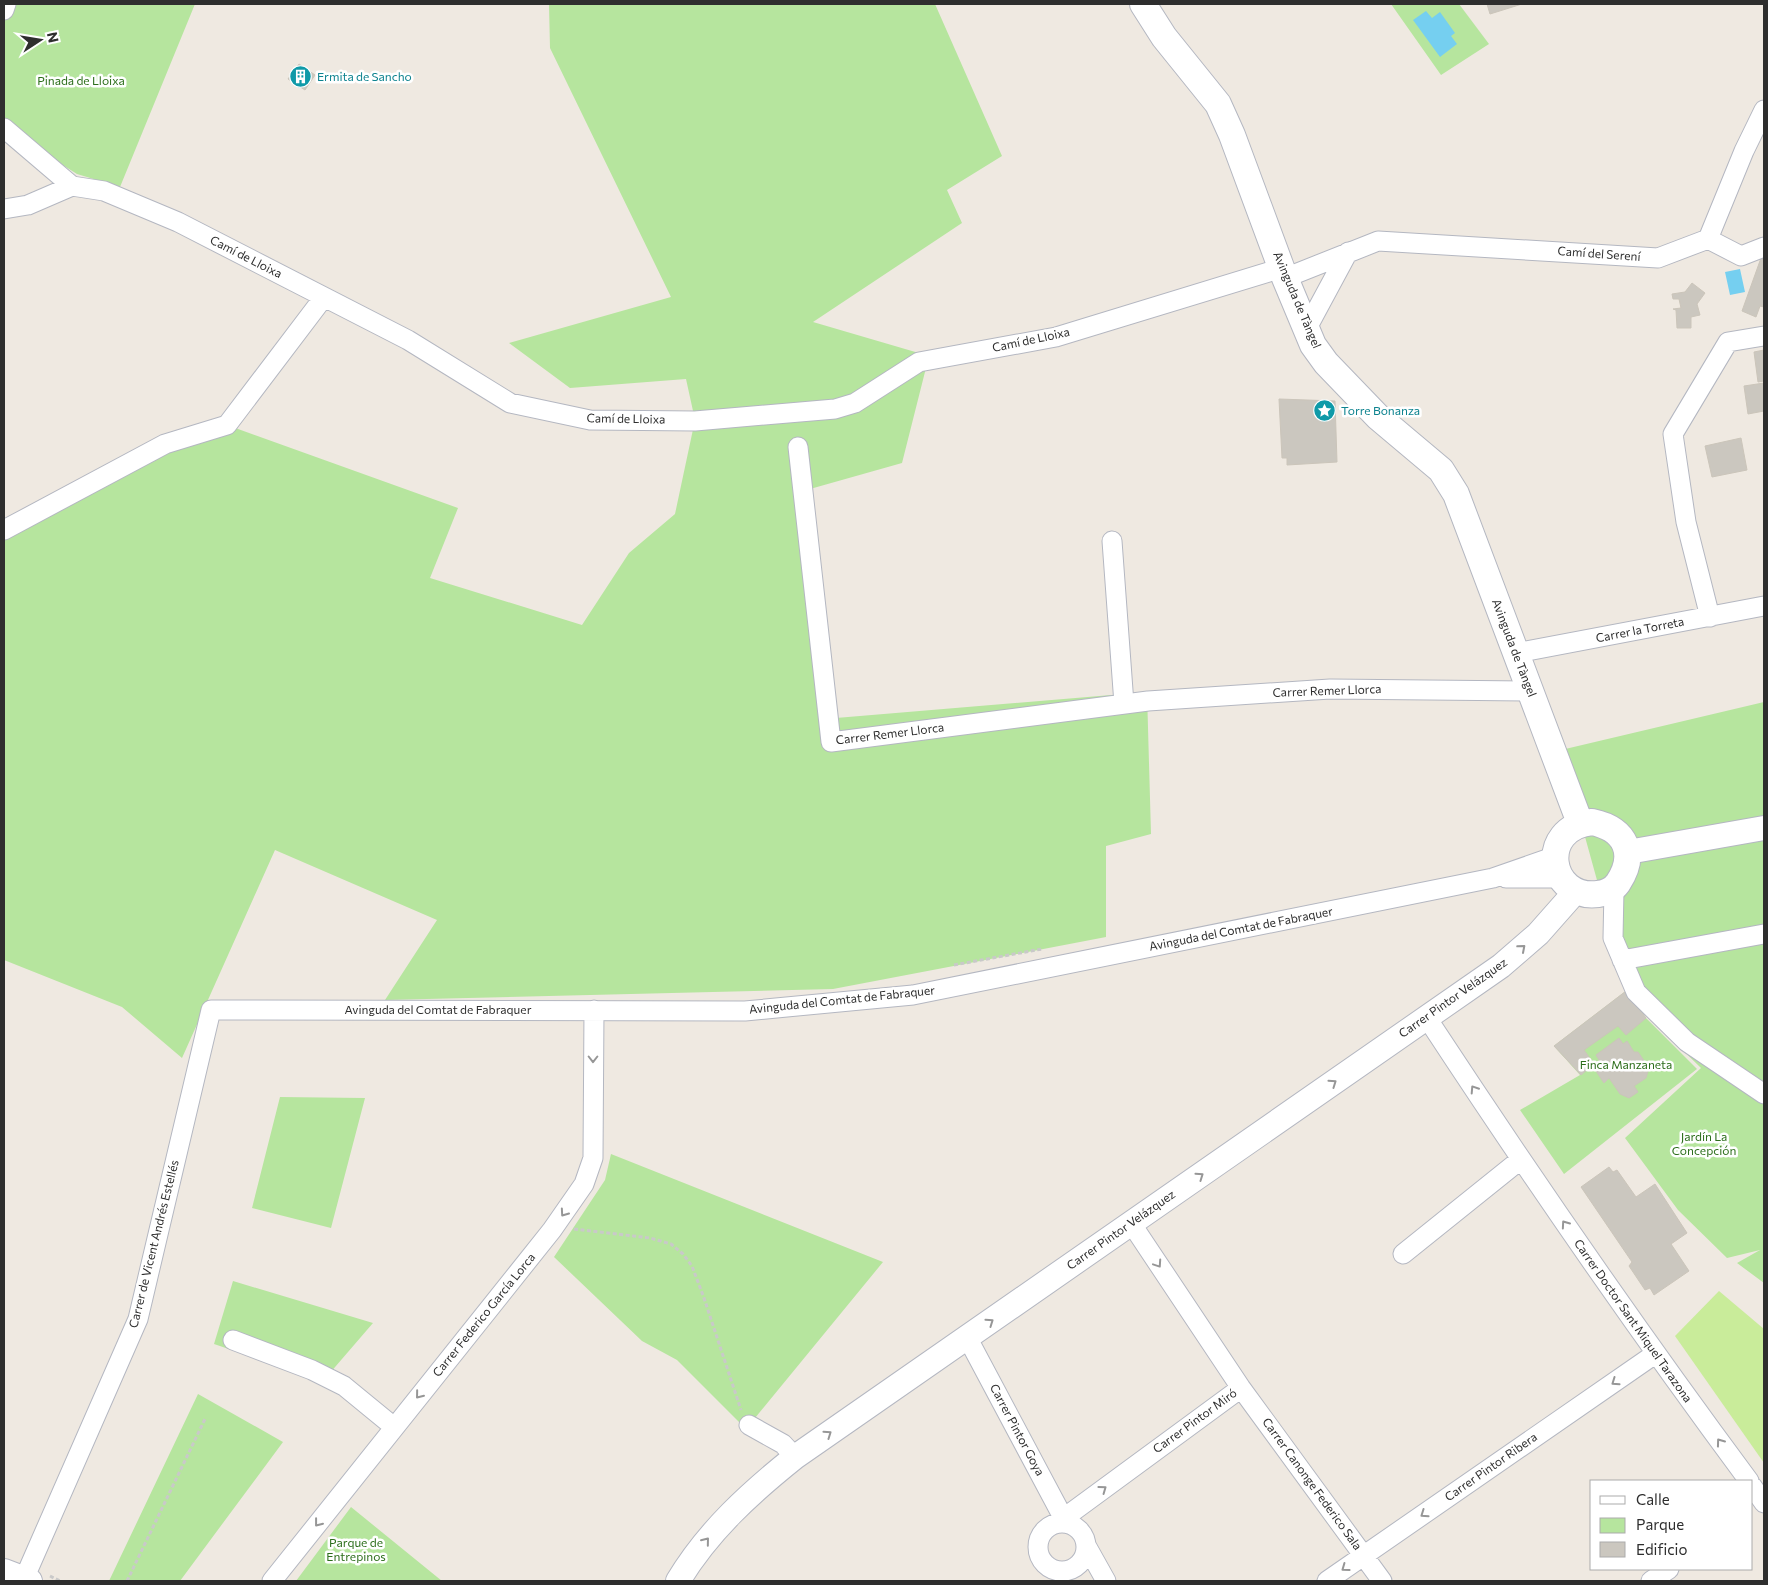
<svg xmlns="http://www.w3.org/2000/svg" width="1768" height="1585" font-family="Commissioner,sans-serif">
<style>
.green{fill:#b6e59e}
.pitch{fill:#c9ec9a}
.water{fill:#75cff0}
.building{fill:#cbc7bf;stroke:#cbc5ba}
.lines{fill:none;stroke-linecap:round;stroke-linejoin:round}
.minor-casing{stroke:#b4b7c1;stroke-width:21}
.tertiary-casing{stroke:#b4b7c1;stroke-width:26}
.secondary-casing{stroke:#b4b7c1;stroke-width:28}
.path{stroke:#c9c9c9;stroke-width:3;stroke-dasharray:4 2.5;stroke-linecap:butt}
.minor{stroke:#fff;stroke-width:19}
.tertiary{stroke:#fff;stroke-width:24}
.secondary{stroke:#fff;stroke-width:26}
.oneway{stroke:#969696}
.labels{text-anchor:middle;stroke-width:5;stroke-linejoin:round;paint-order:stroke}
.culture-label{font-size:12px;fill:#0d838f;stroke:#fff;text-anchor:start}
.park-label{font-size:12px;fill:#2c6e1b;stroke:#fff}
.street-label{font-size:12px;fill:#2e2e2e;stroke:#fff}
</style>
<rect width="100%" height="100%" fill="#efe9e1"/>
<path class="green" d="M6,4H195L120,187L77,174L4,128V10Z
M549,4H935L1002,156L947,190L962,223L813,322L929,356L902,463L810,489L836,718L1147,692L1151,834L1106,846V937L833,989L385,1000L437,920L275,850L182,1058L122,1007L4,960V530L227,425L458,508L430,578L582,625L629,553L675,514L695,420L686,379L570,388L509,343L671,297L550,48Z
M1391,4H1459L1489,44L1441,75Z
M1764,702V1283L1737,1263L1760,1250L1727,1258L1678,1210L1625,1138L1701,1068L1659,1027L1623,976L1622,960L1613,938L1561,750Z
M1626,991L1646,1018L1697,1069L1564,1174L1520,1110L1580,1075L1554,1046Z
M280,1097L365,1098L331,1228L252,1208Z
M611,1154L883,1262L746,1429L677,1360L642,1341L554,1257L605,1180Z
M233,1281L373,1323L323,1381L214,1344Z
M198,1394L283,1442L180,1581H109Z
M351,1507L442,1581H296Z"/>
<path class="pitch" d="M1719,1291L1764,1329V1463L1675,1336Z"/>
<path class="water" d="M1426,11L1432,18L1440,12L1455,33L1451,36L1457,44L1440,57L1413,20Z
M1740,269L1745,292L1730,295L1725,272Z"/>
<path class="building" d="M1487,4H1522L1490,14Z
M299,64L315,75L305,90L288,79Z
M1761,258L1764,259V307L1760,306L1756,317L1742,311Z
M1692,283L1705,293L1697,304L1700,315L1691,317V328H1677L1676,310L1673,309L1681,308L1679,299H1673L1672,294L1685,292Z
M1764,350V381L1758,382L1754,352Z
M1764,383V411L1748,414L1744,386Z
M1279,399L1335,401L1337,462L1287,465V458H1282Z
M1741,438L1747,470L1712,477L1705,446Z
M1626,991L1646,1018L1626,1035L1618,1026L1584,1050L1594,1064L1581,1075L1554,1046Z
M1619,1038L1623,1044L1627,1041L1634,1052H1638L1649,1068L1646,1078L1634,1086L1638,1092L1629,1098L1620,1094L1609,1078L1604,1083L1594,1068L1601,1063L1596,1055Z
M1609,1167L1613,1172L1617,1170L1636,1197L1655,1184L1687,1233L1671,1244L1689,1271L1654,1295L1650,1288L1645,1290L1629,1266L1632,1262L1581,1187Z"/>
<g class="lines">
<defs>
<path id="minor" d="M4,10L6,4
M4,128L72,186
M4,209L28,205L72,186L104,191L178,222L408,340L510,403L590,420L695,421L835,409L855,403L919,362L1056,337L1282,268
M1708,239L1741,256L1764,247
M1285,278L1378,241L1658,258L1708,239L1744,151L1764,110
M1306,330L1348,252
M798,447L831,742L1148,701L1330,689L1531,691
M4,530L165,444L227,425L324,297
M1112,541L1124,704
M1710,617L1686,522L1673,434L1728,342L1764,336
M1516,653L1764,606
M1506,878H1560
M1614,889L1613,938L1636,992L1687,1042L1764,1094
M1622,960L1764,934
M1427,1018C1530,1175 1637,1330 1749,1481
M1131,1223L1241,1388L1382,1581
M1403,1254L1520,1160
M967,1337L1066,1523
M233,1340L312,1370L344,1386L394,1427
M749,1425L783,1444L795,1457
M1752,1486L1764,1503
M1064,1518L1241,1388
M1038 1547a24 24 0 1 1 48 0a24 24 0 1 1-48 0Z
M1087,1547L1106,1581
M24,1579L138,1319L211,1010L745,1011L913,995L1493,878L1556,856
M272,1581L552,1230L584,1184L593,1158L594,1010
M1327,1581L1655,1354
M1651,1581L1669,1569"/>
<path id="tertiary" d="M1628,852L1764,828
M4,1571L30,1581
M678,1581C708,1531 750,1493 795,1457L1501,966L1538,934L1576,891"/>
<path id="secondary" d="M1143,4L1164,37L1218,104L1232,135L1285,278L1313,345L1326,363L1378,417L1441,470L1456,494L1580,823
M1592,822C1626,829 1637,854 1618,883C1613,890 1606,893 1598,894C1548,900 1537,828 1592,822Z"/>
</defs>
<use href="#minor" class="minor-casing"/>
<use href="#tertiary" class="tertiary-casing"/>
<use href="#secondary" class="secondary-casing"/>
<path class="path" d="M954,965L1042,949
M574,1229L650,1238L671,1244L683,1254L692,1266L704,1298L741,1410
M50,1576L60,1581
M127,1581L205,1419"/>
<use href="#minor" class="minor"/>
<use href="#tertiary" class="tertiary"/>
<use href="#secondary" class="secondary"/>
</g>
<defs><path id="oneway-chevron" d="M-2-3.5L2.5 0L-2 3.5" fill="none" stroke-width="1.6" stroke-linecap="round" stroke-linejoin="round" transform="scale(1.25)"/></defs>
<g class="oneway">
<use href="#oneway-chevron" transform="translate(1522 948) rotate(-41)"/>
<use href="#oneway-chevron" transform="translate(593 1059) rotate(90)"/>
<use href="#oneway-chevron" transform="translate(1333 1083) rotate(-35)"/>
<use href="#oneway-chevron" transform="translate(1474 1089) rotate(-123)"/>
<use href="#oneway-chevron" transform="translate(1200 1176) rotate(-35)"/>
<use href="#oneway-chevron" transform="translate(564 1213) rotate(125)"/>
<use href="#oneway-chevron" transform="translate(1565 1224) rotate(-125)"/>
<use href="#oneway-chevron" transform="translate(1158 1264) rotate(56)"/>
<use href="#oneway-chevron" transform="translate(990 1322) rotate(-35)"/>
<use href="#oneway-chevron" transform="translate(1615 1382) rotate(145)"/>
<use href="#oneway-chevron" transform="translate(419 1395) rotate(129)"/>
<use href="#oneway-chevron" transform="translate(828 1434) rotate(-35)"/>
<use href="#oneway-chevron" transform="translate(1720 1442) rotate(-126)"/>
<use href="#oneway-chevron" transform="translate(1103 1489) rotate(-36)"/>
<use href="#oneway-chevron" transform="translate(1424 1514) rotate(145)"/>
<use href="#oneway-chevron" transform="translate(318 1523) rotate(128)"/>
<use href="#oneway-chevron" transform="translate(706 1541) rotate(-51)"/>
<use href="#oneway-chevron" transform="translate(1345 1568) rotate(144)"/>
</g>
<defs>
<symbol id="building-disc" viewBox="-11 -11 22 22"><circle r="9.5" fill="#0f9aa8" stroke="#fff"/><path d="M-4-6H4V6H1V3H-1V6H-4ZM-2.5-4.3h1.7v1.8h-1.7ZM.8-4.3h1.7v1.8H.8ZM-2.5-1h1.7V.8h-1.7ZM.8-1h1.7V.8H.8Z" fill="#fff"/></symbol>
<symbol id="sight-disc" viewBox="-11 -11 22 22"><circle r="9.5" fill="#0f9aa8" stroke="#fff"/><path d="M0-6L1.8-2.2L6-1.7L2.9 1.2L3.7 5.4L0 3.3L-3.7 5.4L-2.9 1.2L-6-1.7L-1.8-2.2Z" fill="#fff"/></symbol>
</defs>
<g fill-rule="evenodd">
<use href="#building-disc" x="288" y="64" width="25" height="25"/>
<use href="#sight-disc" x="1312" y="398" width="25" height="25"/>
</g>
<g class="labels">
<g class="culture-label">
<text x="317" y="81">Ermita de Sancho</text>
<text x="1341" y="415">Torre Bonanza</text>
</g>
<g class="park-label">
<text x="81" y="85">Pinada de Lloixa</text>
<text x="1626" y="1069">Finca Manzaneta</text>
<text x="1704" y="1141">Jardín La<tspan x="1704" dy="14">Concepción</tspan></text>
<text x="356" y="1547">Parque de<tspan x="356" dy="14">Entrepinos</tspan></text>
</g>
<g class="street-label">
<text transform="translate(1599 254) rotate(4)" y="4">Camí del Serení</text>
<text transform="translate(246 257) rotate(27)" y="4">Camí de Lloixa</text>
<text transform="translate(1297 300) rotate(67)" y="4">Avinguda de Tàngel</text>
<text transform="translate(1031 340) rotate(-12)" y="4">Camí de Lloixa</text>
<text transform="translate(626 419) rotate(1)" y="4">Camí de Lloixa</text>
<text transform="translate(1640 630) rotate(-11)" y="4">Carrer la Torreta</text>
<text transform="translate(1514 648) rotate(69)" y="4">Avinguda de Tàngel</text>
<text transform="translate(1327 691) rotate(-2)" y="4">Carrer Remer Llorca</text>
<text transform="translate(890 734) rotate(-7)" y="4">Carrer Remer Llorca</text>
<text transform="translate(1241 929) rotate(-11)" y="4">Avinguda del Comtat de Fabraquer</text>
<text transform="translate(1453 998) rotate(-35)" y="4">Carrer Pintor Velázquez</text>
<text transform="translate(842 1000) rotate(-6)" y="4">Avinguda del Comtat de Fabraquer</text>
<text x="438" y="1014">Avinguda del Comtat de Fabraquer</text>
<text transform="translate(1121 1230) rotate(-35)" y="4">Carrer Pintor Velázquez</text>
<text transform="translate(154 1244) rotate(-76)" y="4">Carrer de Vicent Andrés Estellés</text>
<text transform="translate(484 1315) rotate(-51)" y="4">Carrer Federico García Lorca</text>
<text transform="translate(1633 1321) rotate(55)" y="4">Carrer Doctor Sant Miquel Tarazona</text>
<text transform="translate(1195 1421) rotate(-36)" y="4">Carrer Pintor Miró</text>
<text transform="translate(1017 1430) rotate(62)" y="4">Carrer Pintor Goya</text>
<text transform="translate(1491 1467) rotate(-35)" y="4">Carrer Pintor Ribera</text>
<text transform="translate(1312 1484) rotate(54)" y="4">Carrer Canonge Federico Sala</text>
</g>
</g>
<rect width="1768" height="1585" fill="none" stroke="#2e2e2e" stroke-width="10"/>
<rect x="1590" y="1480" width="162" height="90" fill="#ffffff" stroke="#ababab"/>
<rect x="1600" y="1496" width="25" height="8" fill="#ffffff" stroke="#ababab"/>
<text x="1636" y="1505" font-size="15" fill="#2e2e2e">Calle</text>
<rect x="1600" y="1518" width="25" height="15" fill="#b6e59e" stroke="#ababab"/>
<text x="1636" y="1530" font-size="15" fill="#2e2e2e">Parque</text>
<rect x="1600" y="1542" width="25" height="15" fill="#cbc7bf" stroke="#ababab"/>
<text x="1636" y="1555" font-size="15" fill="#2e2e2e">Edificio</text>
<g transform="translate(40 40) rotate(78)" stroke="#ffffff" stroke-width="4" paint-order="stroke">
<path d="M0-4L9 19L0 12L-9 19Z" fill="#2e2e2e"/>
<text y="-8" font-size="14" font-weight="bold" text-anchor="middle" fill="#2e2e2e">N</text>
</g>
</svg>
